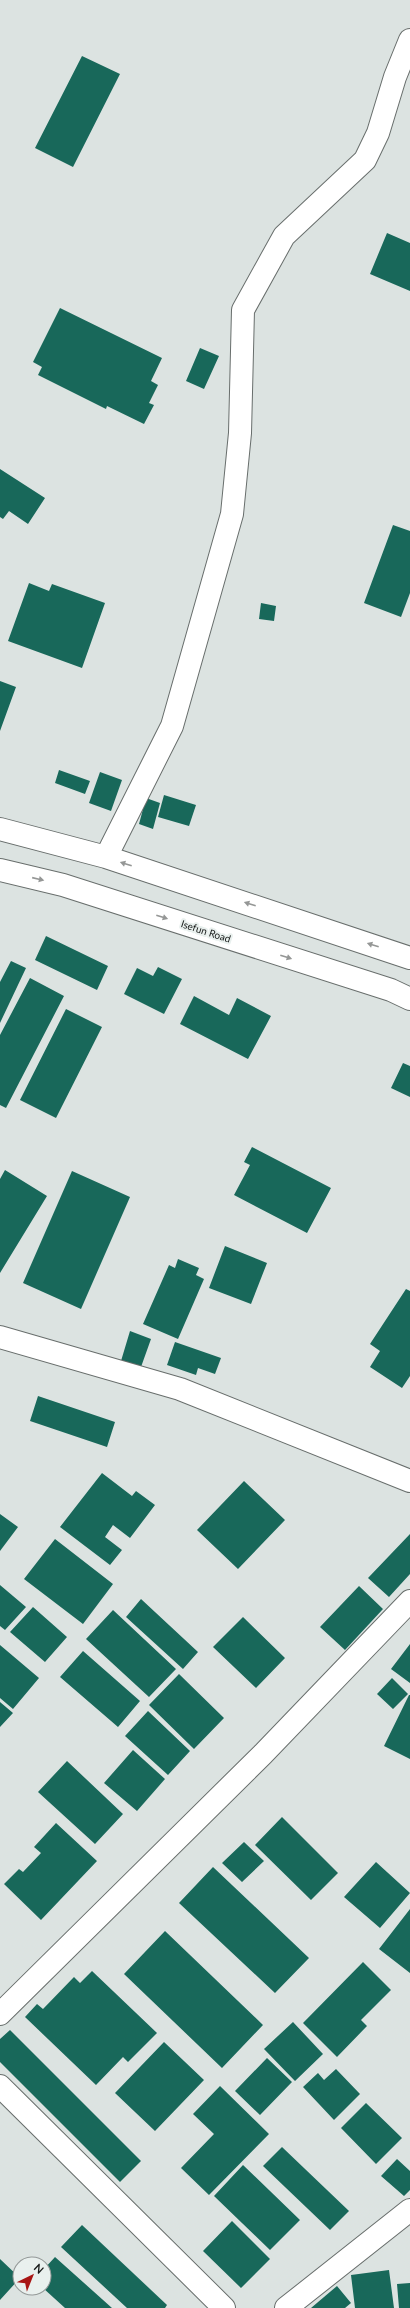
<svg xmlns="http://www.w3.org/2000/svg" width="410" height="2308" font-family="Lato,sans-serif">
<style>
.building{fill:#18685a}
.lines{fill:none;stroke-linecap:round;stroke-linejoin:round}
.minor-casing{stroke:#686e6c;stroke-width:24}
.minor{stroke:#fff;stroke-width:22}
.oneway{fill:#959796}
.labels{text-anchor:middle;stroke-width:4;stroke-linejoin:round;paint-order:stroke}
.street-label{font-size:10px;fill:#141716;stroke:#e9f0ee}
</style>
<rect width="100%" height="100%" fill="#dce3e1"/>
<path class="building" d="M82,56L120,74L73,167L35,148Z
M387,233L410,243V291L370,274Z
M60,308L162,358L151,381L158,385L149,403L154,405L144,424L107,406L106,409L38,375L42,367L33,362Z
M200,348L219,356L204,389L186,381Z
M0,469L45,498L28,524L9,511L3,519L0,517Z
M393,525L410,531V593L401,617L364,603Z
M29,583L49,591L52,584L105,603L82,668L8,641Z
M261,603L276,606L274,621L259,619Z
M0,681L16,687L0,731Z
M59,770L90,781L85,794L55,783Z
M100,772L122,780L111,811L89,803Z
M164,795L196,805L189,826L158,817Z
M146,798L160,803L153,829L139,824Z
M46,936L108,966L97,990L35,960Z
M11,961L26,968L0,1023V982Z
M158,967L182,979L164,1014L124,994L137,968L153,976Z
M30,978L64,996L6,1108L0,1105V1035Z
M194,996L229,1015L237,998L271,1016L248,1059L180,1024Z
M66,1009L102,1027L56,1118L20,1100Z
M403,1063L410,1066V1097L391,1088Z
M252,1147L331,1188L307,1233L234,1195L250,1165L244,1162Z
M5,1170L47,1196L0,1273V1179Z
M72,1171L130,1197L81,1309L23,1283Z
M225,1246L267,1263L251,1304L209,1288Z
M178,1259L199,1268L196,1275L204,1279L178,1339L143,1324L169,1265L175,1268Z
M406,1289L410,1291V1376L402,1388L370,1367L380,1351L370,1344Z
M130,1331L151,1339L141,1367L121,1361Z
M175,1342L221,1358L215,1374L198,1368L196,1375L167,1365Z
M38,1396L115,1422L107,1447L30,1421Z
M102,1473L132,1496L136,1491L155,1505L130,1538L113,1525L105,1537L122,1550L110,1565L60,1527Z
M244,1481L285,1520L238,1569L197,1530Z
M0,1514L18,1527L0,1551Z
M410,1534V1574L389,1597L368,1578Z
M55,1539L113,1584L83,1624L24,1579Z
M0,1585L26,1607L5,1630L0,1626Z
M359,1586L383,1609L345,1650L320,1627Z
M141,1599L198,1652L183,1669L126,1617Z
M33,1607L67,1637L45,1662L10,1632Z
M113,1610L176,1669L149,1697L86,1639Z
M243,1617L285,1658L256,1688L213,1647Z
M410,1644V1683L391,1669Z
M0,1645L39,1678L13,1709L0,1698Z
M83,1651L140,1701L118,1727L60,1677Z
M179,1674L224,1718L194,1749L149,1705Z
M392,1678L408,1694L393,1709L377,1694Z
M409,1695H410V1759L384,1746Z
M0,1702L13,1713L0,1727Z
M148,1711L190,1751L168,1775L125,1736Z
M133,1750L165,1779L137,1811L104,1783Z
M67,1761L123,1814L95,1844L38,1792Z
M282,1817L338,1873L311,1900L255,1845Z
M56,1823L97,1861L41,1920L4,1884L19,1869L23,1872L41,1853L34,1847Z
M244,1842L264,1861L242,1882L222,1863Z
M376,1862L410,1893L380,1928L344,1897Z
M213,1867L309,1958L275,1993L179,1903Z
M410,1909V1973L379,1949Z
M165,1931L263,2025L222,2068L124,1974Z
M363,1962L391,1990L361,2020L367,2026L337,2057L303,2023Z
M92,1971L157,2033L128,2062L123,2057L96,2085L25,2017L37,2004L43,2009L74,1977L80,1983Z
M293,2022L323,2054L295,2081L264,2049Z
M10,2030L141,2161L120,2182L0,2062V2039Z
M164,2042L204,2080L155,2131L115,2093Z
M267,2058L292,2082L260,2115L235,2091Z
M336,2069L360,2094L334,2120L303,2087L318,2073L324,2080Z
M220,2086L269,2134L209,2195L181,2168L214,2134L193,2114Z
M366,2103L402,2138L376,2164L341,2128Z
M282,2147L349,2211L330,2230L263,2166Z
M397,2159L410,2171V2190L404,2196L381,2176Z
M243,2165L300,2220L270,2250L214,2196Z
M232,2221L270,2259L241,2288L203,2251Z
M82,2225L167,2305L165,2308H127L61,2247Z
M55,2257L112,2308H65L43,2288L44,2269Z
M0,2259L20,2278L0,2300Z
M389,2270L394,2308H355L351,2275Z
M410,2283V2308H399L397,2284Z
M337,2286L351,2303L345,2308H311Z"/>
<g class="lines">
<defs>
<path id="minor" d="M0,829L106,857L410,958
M106,857L172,726L232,514L240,433L243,310L284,236L365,160L378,133L395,77L410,40
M0,870L63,885L391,990L410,999
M0,1337L180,1389L410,1481
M0,2014L263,1754L410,1601
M0,2086L224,2308
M286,2308L410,2210"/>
</defs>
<use href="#minor" class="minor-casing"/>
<use href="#minor" class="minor"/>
</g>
<defs><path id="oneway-solid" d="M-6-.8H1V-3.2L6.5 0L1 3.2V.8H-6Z"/></defs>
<g class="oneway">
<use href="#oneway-solid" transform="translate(126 864) rotate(-162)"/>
<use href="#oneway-solid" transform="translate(38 879) rotate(13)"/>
<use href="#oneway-solid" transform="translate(250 904) rotate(-162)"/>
<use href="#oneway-solid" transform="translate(162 917) rotate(18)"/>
<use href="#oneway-solid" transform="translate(373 945) rotate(-162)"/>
<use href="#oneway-solid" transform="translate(286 957) rotate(18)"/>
</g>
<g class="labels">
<g class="street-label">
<text transform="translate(206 931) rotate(18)" y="4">Isefun Road</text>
</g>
</g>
<g transform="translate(32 2276) rotate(43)"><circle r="19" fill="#e9f0ee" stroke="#949998"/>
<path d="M0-3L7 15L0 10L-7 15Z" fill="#a81514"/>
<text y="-6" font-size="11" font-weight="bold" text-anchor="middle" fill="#141716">N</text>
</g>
</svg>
